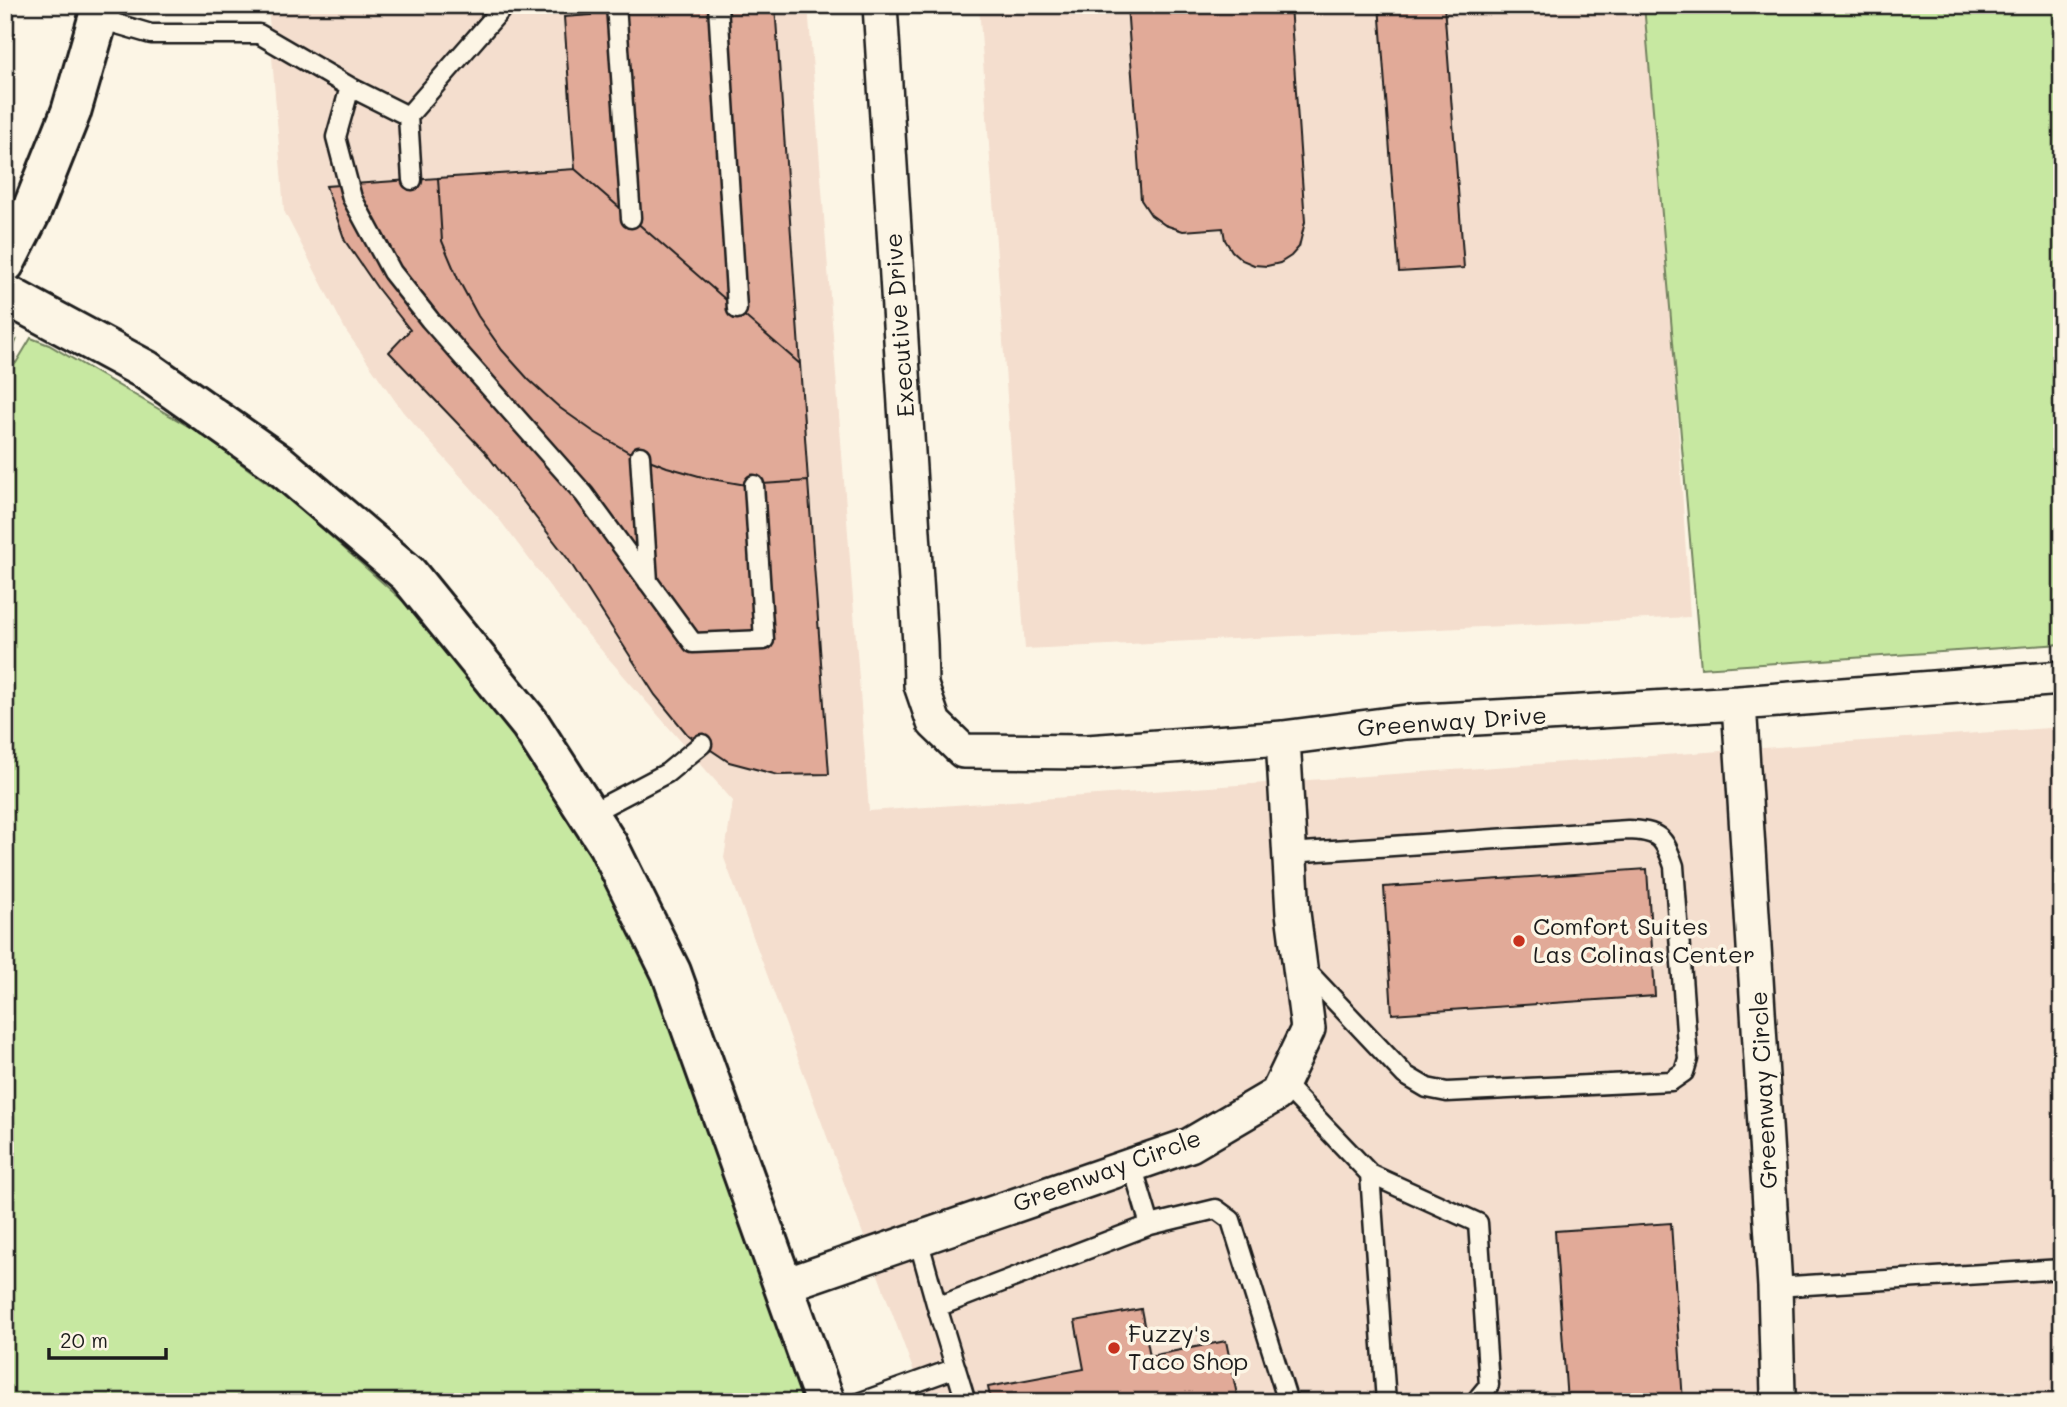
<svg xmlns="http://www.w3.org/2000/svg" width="2067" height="1407" font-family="Mali,sans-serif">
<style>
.built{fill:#f4dece}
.green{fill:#c7e8a1;stroke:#72825e;stroke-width:2}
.building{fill:#e1aa98;stroke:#1c1c1c;stroke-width:2}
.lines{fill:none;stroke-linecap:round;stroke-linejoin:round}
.lane-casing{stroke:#1c1c1c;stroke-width:23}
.street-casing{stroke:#1c1c1c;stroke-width:38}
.secondary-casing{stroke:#1c1c1c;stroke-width:44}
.lane{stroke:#fcf5e5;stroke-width:18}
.street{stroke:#fcf5e5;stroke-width:33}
.secondary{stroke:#fcf5e5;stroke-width:38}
.poi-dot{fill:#c8321e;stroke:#fcf5e5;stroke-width:2.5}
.labels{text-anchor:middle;stroke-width:7;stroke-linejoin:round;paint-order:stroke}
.street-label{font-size:24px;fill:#1c1c1c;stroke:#fcf5e5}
.poi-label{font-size:24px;fill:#1c1c1c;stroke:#fcf5e5;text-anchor:start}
</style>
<rect width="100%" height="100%" fill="#fcf5e5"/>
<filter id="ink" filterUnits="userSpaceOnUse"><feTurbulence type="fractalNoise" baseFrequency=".0143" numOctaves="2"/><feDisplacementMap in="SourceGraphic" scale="14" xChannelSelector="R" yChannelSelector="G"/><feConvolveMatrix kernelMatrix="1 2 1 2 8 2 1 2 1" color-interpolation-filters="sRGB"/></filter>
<g filter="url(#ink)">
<path class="built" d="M268,5H808L869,811L2062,727V1402H925L724,858L733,801L575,620L499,519L403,412L346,331L284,211Z
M979,5H1688L1652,9L1690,617L1025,649Z"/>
<path class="green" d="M1644,5H2062V644L1701,668Z
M31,338L49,345L198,432L288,498L412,609L486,697L562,806L627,920L664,1007L730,1188L803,1402H5V349L16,341L9,359L16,363Z"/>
<path class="building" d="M590,5H775L800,364L575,169L564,17L591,15Z
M1127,5H1290L1305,222L1299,247L1291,256L1280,263L1267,266L1254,265L1242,260L1232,251L1225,240L1223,228L1183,231L1165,225L1151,215L1141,200Z
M1379,5H1444L1464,268L1399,272Z
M575,169L800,364L808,481L746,485L706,478L667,467L629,452L594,432L560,408L529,380L502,350L478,316L458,279L442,241L438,178Z
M438,178L442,241L458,279L478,316L502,350L529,380L560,408L594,432L629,452L667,467L706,478L746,485L808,481L829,774L778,775L729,762L687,734L655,695L568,559L484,451L389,352L410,330L378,289L345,241L326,186Z
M1647,869L1655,996L1392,1014L1384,887Z
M1671,1223L1683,1402H1567L1555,1231Z
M1141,1309L1150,1356L1226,1341L1238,1400L991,1402L988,1387L1084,1369L1075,1321Z"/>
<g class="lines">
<defs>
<path id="lane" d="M616,5L631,218
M718,5L737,309
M100,19L151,34H259L350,87L408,116L505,5
M350,87L336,137L352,198L392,272L430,320L584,494L693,643L764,640L754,485
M408,116L412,180
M640,456L648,582
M589,814L667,773L702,744
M1289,853L1628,830C1659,831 1664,837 1674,866L1688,1059L1684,1072L1671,1081L1447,1092L1427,1088L1405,1075L1304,968
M1282,1082L1370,1174L1478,1223L1489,1385L1475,1402
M1132,1165L1150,1225L1216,1209L1231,1220L1288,1402
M1370,1174L1386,1402
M918,1239L937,1307L1150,1225
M1775,1287L2062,1269
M937,1307L966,1402
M861,1402L956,1368"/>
<path id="street" d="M880,5L920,644L921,685L934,723L963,751L1087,752L1283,738L1406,722L1739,703L2062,678
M1739,703L1775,1287L1778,1394
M785,1285L1190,1145L1277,1094L1308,1029L1293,913L1283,738"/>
<path id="secondary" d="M5,263L31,212L71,112L102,5
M5,294L146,370L279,464L408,574L530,724L608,845L671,972L825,1402"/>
</defs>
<use href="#lane" class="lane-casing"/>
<use href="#street" class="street-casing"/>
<use href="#secondary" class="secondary-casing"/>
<use href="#lane" class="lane"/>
<use href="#street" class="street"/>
<use href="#secondary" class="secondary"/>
</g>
</g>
<g class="poi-dot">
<circle cx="1519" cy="941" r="7"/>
<circle cx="1114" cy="1348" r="7"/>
</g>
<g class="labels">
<g class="street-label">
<text transform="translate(900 325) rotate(-94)" y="8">Executive Drive</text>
<text transform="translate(1452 722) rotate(-4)" y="8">Greenway Drive</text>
<text transform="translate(1764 1090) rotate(-93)" y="8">Greenway Circle</text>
<text transform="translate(1107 1171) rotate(-20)" y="8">Greenway Circle</text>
</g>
<g class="poi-label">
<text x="1533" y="935">Comfort Suites<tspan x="1533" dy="28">Las Colinas Center</tspan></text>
<text x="1128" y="1342">Fuzzy's<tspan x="1128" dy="28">Taco Shop</tspan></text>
</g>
</g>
<rect width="2067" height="1407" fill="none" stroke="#fcf5e5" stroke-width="28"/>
<rect x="14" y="14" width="2039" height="1379" fill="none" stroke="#1c1c1c" stroke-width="2.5" filter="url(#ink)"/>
<path d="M49 1348v10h117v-10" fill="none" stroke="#1c1c1c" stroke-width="3.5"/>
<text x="60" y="1348" font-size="21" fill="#1c1c1c" stroke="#fcf5e5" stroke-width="5" paint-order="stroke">20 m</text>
</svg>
